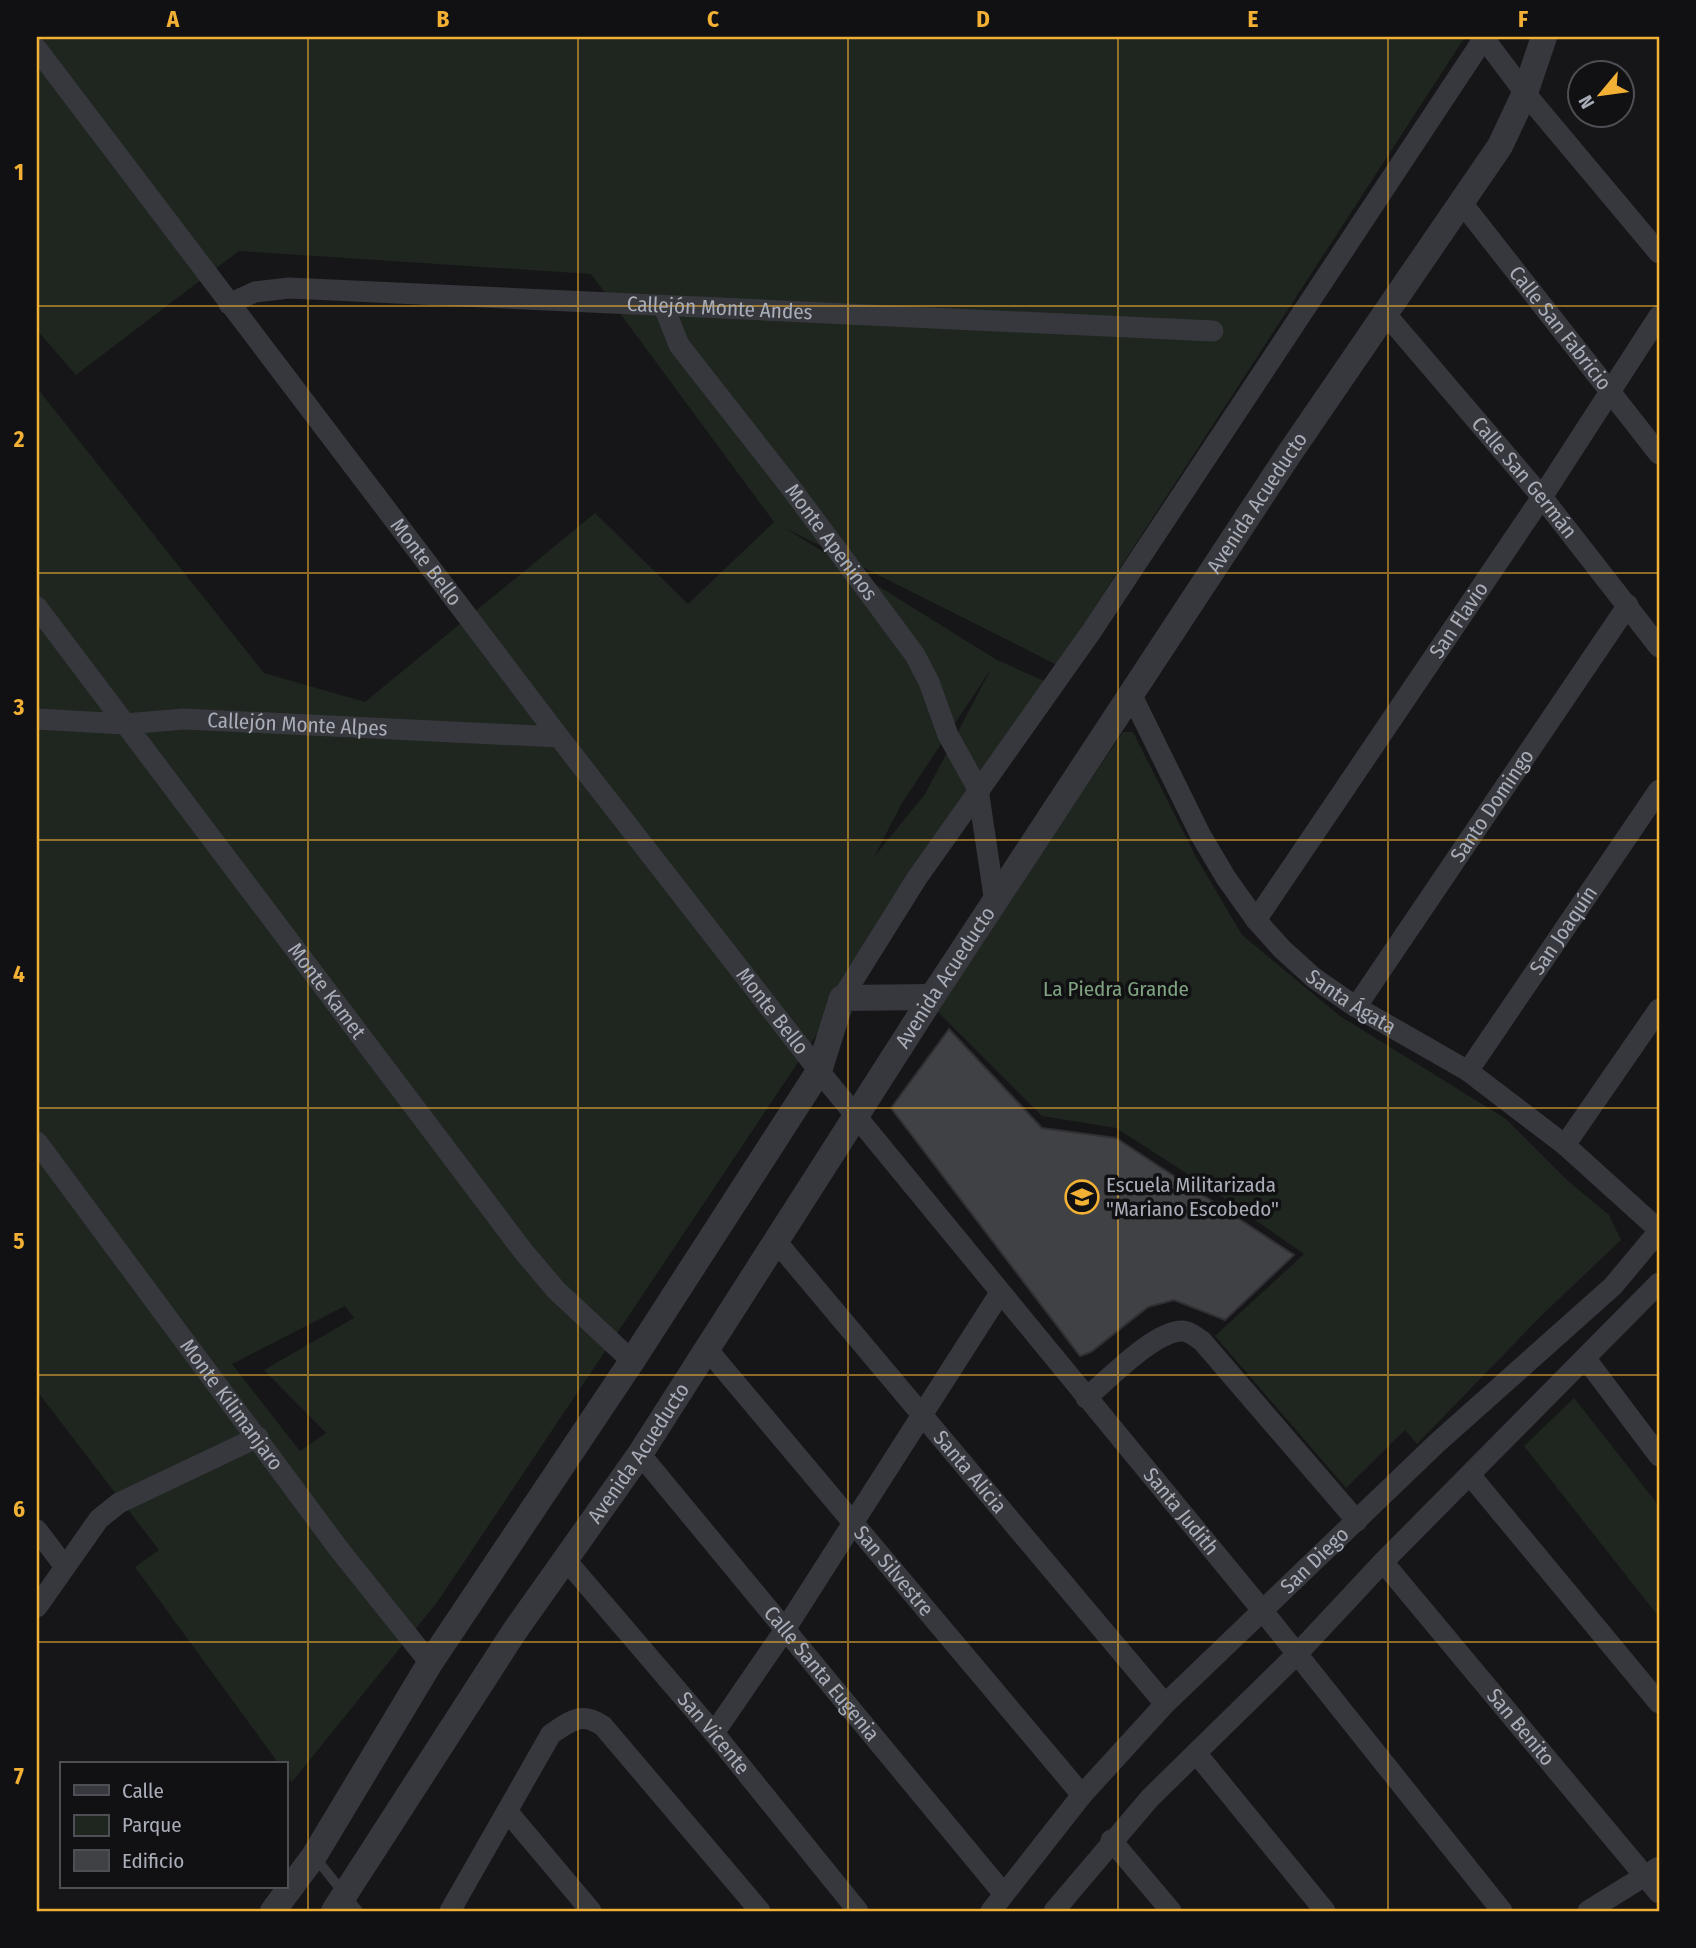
<svg xmlns="http://www.w3.org/2000/svg" width="1696" height="1948" font-family="'Fira Sans Condensed',sans-serif">
<style>
.green{fill:#1e261f;fill-rule:evenodd}
.building{fill:#404145;stroke:#303034;stroke-width:2}
.lines{fill:none;stroke-linecap:round;stroke-linejoin:round}
.service{stroke:#37383d;stroke-width:10}
.minor{stroke:#37383d;stroke-width:21}
.tertiary{stroke:#37383d;stroke-width:26}
.grid{fill:none;stroke:#f2b134;stroke-width:2;stroke-opacity:0.55}
.labels{text-anchor:middle;stroke-width:7;stroke-linejoin:round;paint-order:stroke}
.street-label{font-size:21px;fill:#a8adb8;stroke:#111113}
.park-label{font-size:21px;fill:#7fa381;stroke:#111113}
.poi-label{font-size:21px;fill:#a8adb8;stroke:#111113;text-anchor:start}
.neatline{fill:none;stroke:#f2b134;stroke-width:2.5}
.grid-label{font-size:23px;text-anchor:middle;font-weight:bold;fill:#f2b134}
</style>
<rect width="100%" height="100%" fill="#161618"/>
<path class="green" d="M37,37H1465L1057,665L785,528L997,660L1051,684L438,1601L292,1782L285,1773V1764H279L135,1567L159,1550L37,1391V388L264,673L365,702L595,513L688,604L774,522L591,274L239,251L76,375L37,330ZM991,669L925,794L874,857L902,803ZM345,1306L354,1318L264,1370L326,1433L300,1451L232,1364Z
M1123,732H1133L1196,857L1242,935L1340,1016L1506,1119L1568,1181L1609,1215L1621,1240L1540,1317L1417,1444L1405,1430L1346,1488L1215,1336L1304,1254L1205,1185L1116,1128L1042,1116L935,1009Z
M1574,1398L1659,1506V1617L1524,1446Z"/>
<path class="building" d="M949,1029L1042,1128L1116,1138L1294,1255L1225,1320L1174,1300L1148,1307L1091,1352L1080,1356L891,1108Z"/>
<g class="lines">
<path class="service" d="M314,1856L358,1911"/>
<g class="minor">
<path d="M1483,37L1525,93L1659,253"/>
<path id="s1" d="M37,49L559,737L819,1071L1262,1610L1502,1911"/>
<path id="s2" d="M1462,203L1659,454"/>
<path id="s3" d="M229,304L255,292L289,288L1213,331"/>
<path id="s4" d="M664,307L679,345L791,488L915,655L929,682L948,735L978,789L995,903"/>
<path id="s5" d="M1384,312L1542,497L1659,647"/>
<path id="s6" d="M37,607L523,1251L556,1290L632,1361"/>
<path id="s7" d="M1131,694L1200,834L1226,878L1256,920L1282,949L1314,978L1356,1007L1468,1071L1565,1145L1659,1230"/>
<path id="s8" d="M37,719L125,724L184,719L559,737"/>
<path id="s9" d="M1256,920L1542,497L1659,316"/>
<path d="M842,998L917,878L1091,632L1484,38"/>
<path id="s10" d="M1356,1007L1628,605"/>
<path id="s11" d="M1468,1071L1659,790"/>
<path id="s12" d="M37,1142L338,1548L430,1663"/>
<path d="M1565,1145L1659,1009"/>
<path id="s13" d="M775,1240L1165,1704"/>
<path id="s14" d="M707,1349L1082,1795"/>
<path d="M1586,1359L1659,1456"/>
<path d="M1086,1398C1108,1380 1154,1331 1182,1331C1189,1331 1196,1337 1202,1341L1357,1521"/>
<path id="s15" d="M640,1454L1003,1893"/>
<path d="M1470,1475L1659,1703"/>
<path d="M37,1530L65,1567"/>
<path id="s16" d="M565,1559L714,1733L858,1911"/>
<path id="s17" d="M1383,1562L1659,1893"/>
<path d="M37,1607L99,1519L119,1503L258,1437"/>
<path d="M714,1733L784,1631L1000,1293"/>
<path d="M1196,1753L1325,1911"/>
<path d="M507,1811L591,1911"/>
<path d="M1111,1840L1171,1911"/>
<path d="M450,1911L551,1734C571,1721 581,1711 603,1726L760,1911"/>
<path id="s18" d="M991,1911L1082,1795L1165,1704L1437,1443L1613,1286L1659,1231"/>
<path d="M1054,1911L1150,1798L1296,1655L1383,1562L1659,1283"/>
<path d="M1588,1911L1659,1867"/>
</g>
<g class="tertiary">
<path d="M273,1911L314,1856L430,1663L632,1361L819,1071L842,998L932,997"/>
<path id="s19" d="M334,1911L514,1632L640,1454L932,997L1287,457L1500,146L1525,93L1544,37"/>
</g>
</g>
<path class="grid" d="M308,37V1911M578,37V1911M848,37V1911M1118,37V1911M1388,37V1911M37,306H1659M37,573H1659M37,840H1659M37,1108H1659M37,1375H1659M37,1642H1659"/>
<defs>
<symbol id="school-ring" viewBox="-11 -11 22 22"><circle r="9.5" fill="#111113" stroke="#f2b134" stroke-width="1.5"/><path d="M0-5L7-2L0 1L-7-2ZM-4 1L0 2.5L4 1V4Q0 6-4 4Z" fill="#f2b134"/></symbol>
</defs>
<g fill-rule="evenodd">
<use href="#school-ring" x="1063" y="1178" width="38" height="38"/>
</g>
<g class="labels">
<g class="street-label">
<text dy="7" stroke="none"><textPath href="#s3" startOffset="494">Callejón Monte Andes</textPath></text>
<text dy="7" stroke="none"><textPath href="#s2" startOffset="159">Calle San Fabricio</textPath></text>
<text dy="7" stroke="none"><textPath href="#s5" startOffset="217">Calle San Germán</textPath></text>
<text dy="7" stroke="none"><textPath href="#s19" startOffset="1684">Avenida Acueducto</textPath></text>
<text dy="7" stroke="none"><textPath href="#s4" startOffset="290">Monte Apeninos</textPath></text>
<text dy="7" stroke="none"><textPath href="#s1" startOffset="644">Monte Bello</textPath></text>
<text dy="7" stroke="none"><textPath href="#s9" startOffset="362">San Flavio</textPath></text>
<text dy="7" stroke="none"><textPath href="#s8" startOffset="261">Callejón Monte Alpes</textPath></text>
<text dy="7" stroke="none"><textPath href="#s10" startOffset="243">Santo Domingo</textPath></text>
<text dy="7" stroke="none"><textPath href="#s11" startOffset="170">San Joaquín</textPath></text>
<text dy="7" stroke="none"><textPath href="#s19" startOffset="1116">Avenida Acueducto</textPath></text>
<text dy="7" stroke="none"><textPath href="#s6" startOffset="481">Monte Kamet</textPath></text>
<text dy="7" stroke="none"><textPath href="#s7" startOffset="385">Santa Ágata</textPath></text>
<text dy="7" stroke="none"><textPath href="#s1" startOffset="1211">Monte Bello</textPath></text>
<text dy="7" stroke="none"><textPath href="#s12" startOffset="327">Monte Kilimanjaro</textPath></text>
<text dy="7" stroke="none"><textPath href="#s19" startOffset="550">Avenida Acueducto</textPath></text>
<text dy="7" stroke="none"><textPath href="#s13" startOffset="303">Santa Alicia</textPath></text>
<text dy="7" stroke="none"><textPath href="#s1" startOffset="1857">Santa Judith</textPath></text>
<text dy="7" stroke="none"><textPath href="#s18" startOffset="478">San Diego</textPath></text>
<text dy="7" stroke="none"><textPath href="#s14" startOffset="290">San Silvestre</textPath></text>
<text dy="7" stroke="none"><textPath href="#s15" startOffset="285">Calle Santa Eugenia</textPath></text>
<text dy="7" stroke="none"><textPath href="#s17" startOffset="215">San Benito</textPath></text>
<text dy="7" stroke="none"><textPath href="#s16" startOffset="229">San Vicente</textPath></text>
</g>
<g class="park-label">
<text x="1116" y="996">La Piedra Grande</text>
</g>
<g class="poi-label">
<text x="1106" y="1192">Escuela Militarizada<tspan x="1106" dy="24">"Mariano Escobedo"</tspan></text>
</g>
</g>
<rect width="1696" height="1948" fill="none" stroke="#111113" stroke-width="77"/>
<rect x="60" y="1762" width="228" height="126" fill="#111113" stroke="#4d4f55" stroke-width="2"/>
<rect x="74" y="1785" width="35" height="10" fill="#37383d" stroke="#4d4f55" stroke-width="2"/>
<text x="122" y="1798" font-size="21" fill="#a8adb8">Calle</text>
<rect x="74" y="1815" width="35" height="21" fill="#1e261f" stroke="#4d4f55" stroke-width="2"/>
<text x="122" y="1832" font-size="21" fill="#a8adb8">Parque</text>
<rect x="74" y="1850" width="35" height="21" fill="#404145" stroke="#4d4f55" stroke-width="2"/>
<text x="122" y="1868" font-size="21" fill="#a8adb8">Edificio</text>
<g transform="translate(1601 94) rotate(241)"><circle r="33" fill="#111113" stroke="#4d4f55" stroke-width="2"/>
<path d="M0-5L12 26L0 18L-12 26Z" fill="#f2b134"/>
<text y="-10" font-size="19" font-weight="bold" text-anchor="middle" fill="#a8adb8">N</text>
</g>
<rect x="38" y="38" width="1620" height="1872" class="neatline"/>
<g class="grid-label">
<text x="173" y="27">A</text>
<text x="443" y="27">B</text>
<text x="713" y="27">C</text>
<text x="983" y="27">D</text>
<text x="1253" y="27">E</text>
<text x="1523" y="27">F</text>
<text x="19" y="180">1</text>
<text x="19" y="447">2</text>
<text x="19" y="715">3</text>
<text x="19" y="982">4</text>
<text x="19" y="1249">5</text>
<text x="19" y="1517">6</text>
<text x="19" y="1784">7</text>
</g>
</svg>
